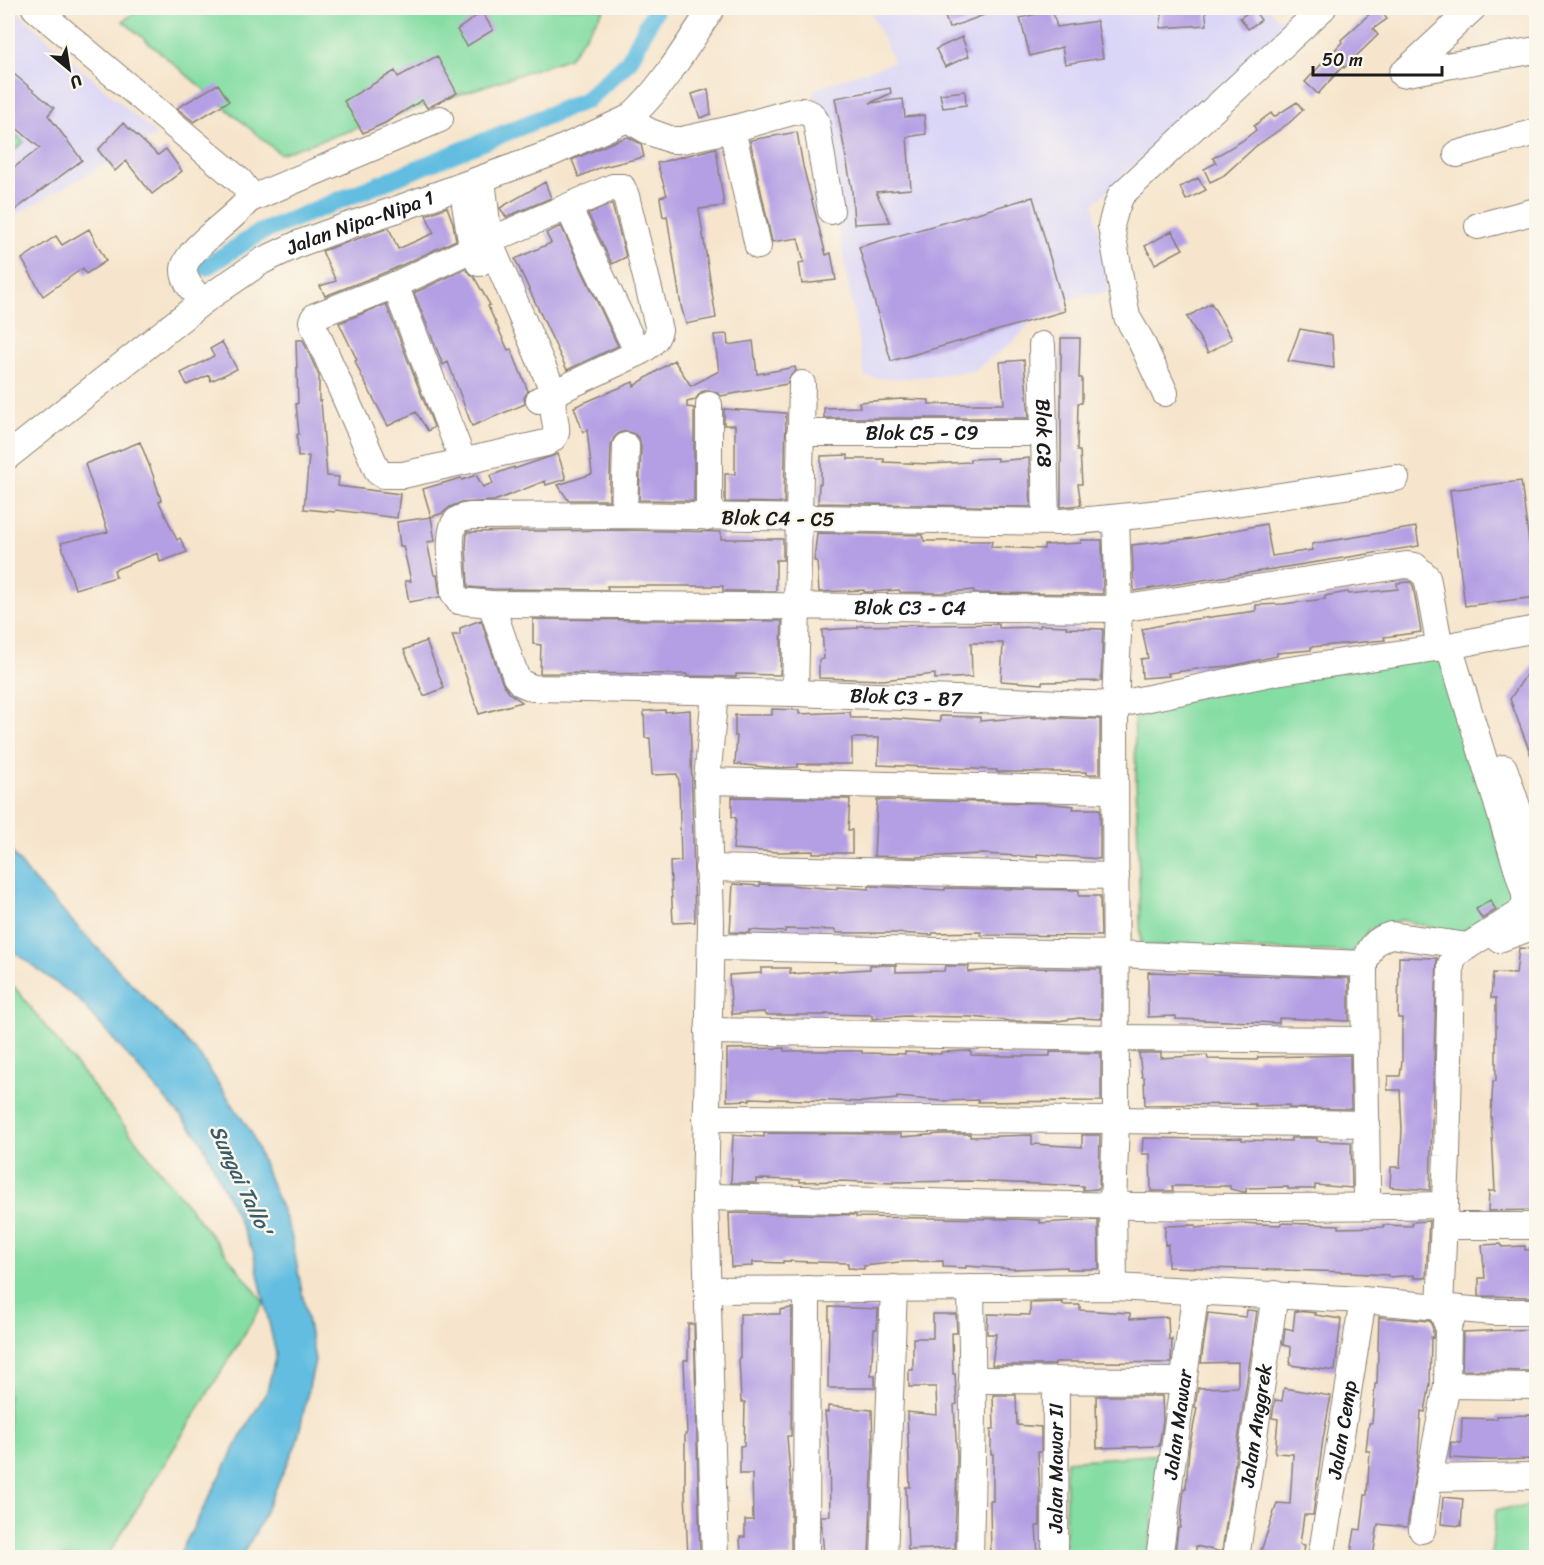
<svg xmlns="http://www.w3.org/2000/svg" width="1544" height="1565" font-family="Sriracha,sans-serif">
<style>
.built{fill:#dad6f7}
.green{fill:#84dda3;stroke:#507c60;stroke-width:1.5}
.water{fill:#62bde0;stroke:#3f6c7e;stroke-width:1.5}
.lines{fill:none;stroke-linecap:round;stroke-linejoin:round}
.canal{stroke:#62bde0;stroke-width:18}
.building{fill:#b49fe4}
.minor-casing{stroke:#898074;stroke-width:28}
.minor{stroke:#fff;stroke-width:26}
.labels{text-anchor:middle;stroke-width:5;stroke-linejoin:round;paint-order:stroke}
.street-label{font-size:20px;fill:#1c1c1c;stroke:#fbf7ec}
.water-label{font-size:21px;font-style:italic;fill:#385c6a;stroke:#fbf7ec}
</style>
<rect width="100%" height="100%" fill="#fbf7ec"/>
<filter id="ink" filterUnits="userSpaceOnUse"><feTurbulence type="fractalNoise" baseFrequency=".0167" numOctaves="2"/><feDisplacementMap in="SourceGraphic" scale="12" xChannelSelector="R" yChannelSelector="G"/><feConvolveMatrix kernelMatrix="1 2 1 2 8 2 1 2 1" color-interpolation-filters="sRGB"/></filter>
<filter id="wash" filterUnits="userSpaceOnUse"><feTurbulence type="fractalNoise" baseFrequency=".008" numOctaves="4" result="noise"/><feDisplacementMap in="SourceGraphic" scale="24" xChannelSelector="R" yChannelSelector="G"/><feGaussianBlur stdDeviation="1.35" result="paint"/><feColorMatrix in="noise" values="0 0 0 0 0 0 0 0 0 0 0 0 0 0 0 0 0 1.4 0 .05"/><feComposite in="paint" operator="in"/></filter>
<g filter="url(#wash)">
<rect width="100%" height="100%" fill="#f6e5cc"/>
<path class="built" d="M8,8H12L157,135L8,219Z
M869,8H1268L1278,18L1296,25L1135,164L1094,204L1109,292L1078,297L1045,307L1014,341L973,371L899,379L865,377L813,89L894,62Z"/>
<path class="green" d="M141,8H605L569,58L280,154L123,21Z
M8,128L24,142L8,156Z
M1440,657L1513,895L1459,934L1402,920L1370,929L1352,952L1141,946L1134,710L1257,683Z
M8,979L264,1302L107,1557H8Z
M1163,1454L1147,1557L1065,1558L1066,1461Z
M1536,1505V1557H1491L1496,1510Z"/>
<path class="water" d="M8,847L34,881L200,1056L251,1132L291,1234L315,1360L297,1442L257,1530L241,1557H178L239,1440L267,1391L276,1354L253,1251L200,1138L78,999L8,947Z"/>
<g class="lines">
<path class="canal" d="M206,267L259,233L586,100L629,61L656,8"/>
</g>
<g id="blocks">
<path class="building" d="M961,8H1000V9L949,28L944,14Z
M1163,8H1205L1207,25L1160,28Z
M1376,8H1378L1387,19L1373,29L1378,35L1344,68L1343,66L1318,94L1305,82L1342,42L1341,40Z
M1253,9L1261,20L1248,29L1240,18Z
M1052,10L1057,27L1097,21L1103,58L1065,64L1062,47L1030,56L1020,18Z
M482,12L493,30L467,46L457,30Z
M962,37L969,56L945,67L936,49Z
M437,56L457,93L427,108L422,100L385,123L363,133L344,101L395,71L398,77Z
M8,69L54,108L48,115L82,160L8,215V172L40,148L8,121Z
M218,84L229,101L194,122L177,108Z
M890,88L891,93L870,103L903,99L905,117L924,115L926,134L907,137L911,189L876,192L890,222L854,224L852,190L835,98Z
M708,89L711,114L700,118L692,94Z
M965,91L966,105L943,108L940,94Z
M1297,102L1303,110L1289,123L1255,147L1223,176L1210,182L1204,169L1216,163L1213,158L1242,141L1256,130L1254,126L1271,113L1274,117Z
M123,123L158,155L166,149L182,171L152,194L126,161L115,171L98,150Z
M797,132L803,166L826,255L831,253L836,280L802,284L799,263L804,262L798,238L772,242L750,140Z
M628,137L641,144L644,157L599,168L579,177L572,160L618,140Z
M716,148L724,206L699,209L716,318L686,324L681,306L667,216L663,217L660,197L667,195L657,163Z
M1198,178L1206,190L1186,200L1180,187Z
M545,182L551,198L506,217L500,208Z
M1033,197L1065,311L891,361L859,247Z
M612,204L626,257L612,264L588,214Z
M447,207L453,223L456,240L389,271L325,296L320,286L336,281L322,251L389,228L398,249L434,233L426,215Z
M561,226L618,346L567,370L515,259L551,243L546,233Z
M89,229L106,261L86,274L83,268L43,296L22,259L56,236L62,245Z
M1172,231L1183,249L1155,264L1145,246Z
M465,269L474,277L490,305L488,306L508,350L511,349L528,391L524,398L525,404L472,426L448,362L443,365L414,293Z
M1211,303L1232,339L1208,353L1187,317Z
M386,304L434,427L428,431L416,412L388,426L362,377L355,361L357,360L339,323Z
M1300,329L1332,335L1334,368L1288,361Z
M727,334L728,345L753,341L757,374L795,367L796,371L790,376L787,384L721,396L716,392L708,390L701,392L695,400L687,402V407L694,408V501L639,500L641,446L639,438L634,434L626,431L619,433L614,438L611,445L609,500H568L558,485L592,474L587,430L583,432L574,407L633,382L634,386L674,360L691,386L719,371L714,335Z
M1061,338H1080L1079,378H1082V403H1078L1077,451H1080L1082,484H1078L1081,505L1061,507Z
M296,340H303L319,376V401H321L327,476L339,477L338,486L400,494L397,518L336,510L335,512L304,509L309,456L298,457L297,435L299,434L296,404L298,403Z
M222,342L237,369L211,381L209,375L187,385L181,373L214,356L210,349Z
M1024,360L1029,418H824V408L860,407L859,402L902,399L929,400V404H1004L1000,362Z
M724,409L786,413L784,503L725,502V474H735V425H724Z
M140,442L153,475L161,500L159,502L177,540L180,538L187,552L160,562L158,553L114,570L116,577L75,589L61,543L108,532L85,464Z
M558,454L566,479L546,485L545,481L494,501L460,503L450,507L443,513L431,517L423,489L461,478L462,480L476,475L483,487L493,483L490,476L514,467V469Z
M848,455V459H884V462L929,464L970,462V459L997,458V461L1029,458L1031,507L818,503L819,484H821V456Z
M1521,481L1536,597L1465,606L1450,490Z
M431,517L435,541L427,542L434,575H437L440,597L409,602L405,581H411L403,546H400L397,522Z
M1266,524L1272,556L1312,550V544L1416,527L1419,546L1134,591L1132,545L1195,538Z
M624,530L721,532V539H783V560H776V591H723V586H607L608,590L492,589L468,587L466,548L467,532Z
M817,533L923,535L924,541H992L991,547L1044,549V545L1081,543V540H1102L1103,594L974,593V590L939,593L900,592L899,590L872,592H864V590L819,592L817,561H814Z
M1410,582L1413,585L1421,632L1384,637L1385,640L1311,647V650L1277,653V656L1231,666L1204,668L1168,673L1169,676L1142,678L1141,659L1148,658L1142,629L1181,621L1256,611V605L1283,604L1325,599V596L1348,592L1349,594L1398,589L1397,583Z
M533,619L782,621L780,675L736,674V677L687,676V674L540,673L541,645L533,644Z
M481,620L502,682L509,693L522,702L479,714L452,635H460V628Z
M999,624V628L1040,627V625L1067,626L1066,628L1103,629L1101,681L1042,682V684L1001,681L1003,643H971L972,677L935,679V674L883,680L819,678V660L824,659L822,630L858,628V626Z
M426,641L444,688L424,696L404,650Z
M1536,660V765L1535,766L1510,699Z
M772,709L799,710V714L850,712L851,718H888L940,722V716L980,717V721L1032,717L1100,719V774H1087V772H997V770L878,765L879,738H852V764H798V767L777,768L735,764L737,736H735V715H772Z
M665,710V712L690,710L695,922L673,923L670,862L681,861L679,781L677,774L652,775L650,738H645L644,711Z
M732,797L850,799L848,830H852V853H813V851L778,852L733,849L736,818L732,817Z
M877,800L1042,803L1074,806L1073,809H1100V859L1037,854V857L982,854L915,857L874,856Z
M733,884L760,886V884L788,885L837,889V887L869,889V886H872L945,890V888L1079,890V896H1100L1101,936L981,935V932L933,933L932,935L893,933H836V930L785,929V932L750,930V933L730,932Z
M1490,900L1496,910L1482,919L1476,909Z
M1519,948L1536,949V1034H1534L1536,1074L1533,1104L1536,1210L1488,1211L1489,1191H1495L1491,1115L1493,1081H1496V998H1491L1493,973L1516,974Z
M1399,957L1437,958L1430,1190L1390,1187L1391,1167H1400L1402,1129L1400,1090H1387L1388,1076H1400L1402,1062V1018H1398Z
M870,965H896V972L944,971L945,966H969L968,972L1017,968L1101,969V1019L1079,1018L1050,1022L1010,1021L972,1017L905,1016L872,1019V1015L825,1014V1015H765L764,1012L732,1014L729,975L761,973V968H790V974L870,969Z
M1148,972L1349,978V1021L1279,1018V1023L1176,1019V1016L1148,1017Z
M784,1048V1051H862V1053L905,1054V1052L941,1054V1052L971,1051V1055L1006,1056H1050V1052L1101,1053V1101L978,1102V1100L942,1101L897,1097V1099L862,1102L750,1098V1100L727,1101V1049Z
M1139,1053H1161V1058L1207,1055L1208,1059L1257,1060L1258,1057L1350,1055L1351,1109L1289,1108V1105L1255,1106V1104L1145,1105L1144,1077H1142Z
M764,1133L901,1134V1137L942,1134H970V1137L1032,1135V1144L1082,1147V1135H1100L1099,1189L1083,1190V1186L969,1181L893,1182V1183L839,1181L800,1182V1180L756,1179V1183H731L733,1135L764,1137Z
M1143,1138L1206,1139L1242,1138V1140L1291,1141V1138H1317V1141L1351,1142L1352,1188L1315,1185V1189H1288V1187L1246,1188V1192H1243L1230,1189V1186H1172L1173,1191H1151L1150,1154H1142Z
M729,1213L856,1215V1217L1007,1219L1040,1220V1223L1098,1220L1099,1269H1067V1267L1014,1269L966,1266V1268L943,1267V1261L899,1262L864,1266V1269L848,1268V1263L783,1261V1263L753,1262V1266L731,1267Z
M1429,1221L1426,1278H1414V1275L1388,1277V1275L1351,1273V1272L1168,1267V1244L1165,1245V1226L1196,1225V1228L1240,1223L1280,1225L1281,1223L1339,1225V1228L1383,1227V1225L1412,1226V1222Z
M1501,1244L1502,1247L1525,1246V1250L1536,1249V1297L1479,1296V1278H1485L1482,1245Z
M1063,1302V1305H1080V1310L1130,1313V1319L1168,1317L1169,1340L1172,1339L1171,1363L1102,1362H1056L1054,1365H992L996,1334H987L988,1314L1030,1315V1303Z
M829,1307L878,1309L877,1329H874L871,1375H875V1388H828Z
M792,1308L791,1436H787L791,1487V1557H741L740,1537H745V1520H753L752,1474H740V1446H744L745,1402H741L739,1358H740V1314H780V1310Z
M1247,1310L1257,1311L1222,1552L1196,1546V1555L1175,1553L1178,1528H1180L1184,1488H1186L1189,1449L1197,1408L1195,1407L1198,1388L1238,1387V1362L1201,1363L1208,1313L1246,1317Z
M1295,1311L1316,1313L1315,1315L1341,1319L1335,1371L1290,1365L1291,1347L1283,1345L1285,1328L1293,1330Z
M933,1314H956L957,1333H952L953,1374H955L957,1404L954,1405L957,1456L955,1548L908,1550L906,1487H910L907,1412L937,1415L936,1387H909V1370H913V1338H933Z
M1379,1317L1430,1321L1433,1329V1338L1431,1337L1430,1384L1425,1412L1421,1411L1418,1455L1407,1527L1378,1524L1373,1557L1351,1553L1355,1529L1361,1530L1365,1495H1367L1370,1451H1366L1369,1423H1372L1375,1384H1377Z
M688,1324H694L700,1557H688L685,1493V1434H687L684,1360H688Z
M1536,1329V1371L1462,1370L1463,1332Z
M1284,1388L1331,1396L1323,1439L1313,1515H1304L1300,1544L1305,1545L1303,1557H1259L1277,1503L1290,1504L1293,1454L1275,1453L1278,1419L1272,1418L1275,1400L1282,1401Z
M993,1395H1016L1017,1425L1041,1427V1452H1038L1040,1499V1526H1036L1038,1557H991L990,1501H993V1454H991V1429H994Z
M1096,1396H1162L1163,1420L1159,1446L1097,1448Z
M828,1406L872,1410L873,1446L869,1557H824L821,1516H830L829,1449L825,1412H828Z
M1536,1415V1459L1491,1460L1450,1458L1451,1442L1461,1443L1462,1418L1497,1419V1416Z
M1443,1497L1463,1499L1461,1526L1441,1524Z"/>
</g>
</g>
<g filter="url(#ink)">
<use href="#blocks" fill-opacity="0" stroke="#898074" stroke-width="1.5"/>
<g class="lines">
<defs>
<g id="minor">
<path d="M35,8L240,181L247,190L248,200C235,219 186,248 184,269C183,281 195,293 202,302"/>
<path d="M1473,8L1402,74L1536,50"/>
<path d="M627,119L650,132L672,140H682L732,129L792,112L803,111L811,114L816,121L831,211"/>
<path d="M732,129L758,246"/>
<path d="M1457,154L1536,132"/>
<path d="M482,179L489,241L554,393C554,399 553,406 554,413C555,427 562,435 546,443L403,475H383L378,472L313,325L312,321L315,316L395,285L489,241L613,187H622L626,196L659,330C656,342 648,347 638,353"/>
<path d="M462,186L472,247L479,263"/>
<path d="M248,200L440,119"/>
<path d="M1478,226L1536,211"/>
<path d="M395,285L463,461"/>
<path id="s1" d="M1042,345L1046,521"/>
<path d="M1165,393L1140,339L1127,317L1111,226L1115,211L1121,195L1323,8"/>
<path d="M539,400L638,353L568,207"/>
<path d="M709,405V517"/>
<path id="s2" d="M800,433H1044"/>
<path id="s3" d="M8,456L202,302L262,261L298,244L347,226L395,210L552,153L627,119C657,96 691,40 712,8"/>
<path id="s4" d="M1396,478C1285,495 1173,515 1060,522L624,515L470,516C464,517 457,518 454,524C447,539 453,576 454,594L459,601L491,604L1119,609L1406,565L1415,566L1427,577L1440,648"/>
<path d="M624,515L626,446"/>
<path id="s5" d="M491,604L516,677L521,683L533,688L795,693L1115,705L1276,672L1449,646L1536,629"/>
<path d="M715,692L707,781L711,923L705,1197L715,1558"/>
<path d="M795,693L802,384"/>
<path d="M1504,768L1536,862"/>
<path d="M707,781L1115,790"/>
<path d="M708,868L1116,876"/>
<path d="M1499,939L1532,927L1536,923"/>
<path d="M711,947L1116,954L1364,964C1364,1045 1367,1126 1367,1207"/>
<path d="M1364,964C1370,948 1374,940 1391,935L1468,946"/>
<path d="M708,1031L1116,1038L1364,1040"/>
<path d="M706,1118L1116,1120L1367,1124"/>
<path d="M705,1197C951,1202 1199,1211 1445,1205"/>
<path d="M1455,1226H1536"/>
<path d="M1114,1287L1113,1205L1116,1120L1115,705L1119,609L1116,518"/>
<path d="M707,1290L1114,1287L1363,1300L1493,1312H1536"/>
<path d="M1448,1326L1440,1307L1447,1156L1451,964L1456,954L1468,946L1520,913L1526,901L1524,891L1449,646"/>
<path d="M972,1380L1182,1381"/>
<path d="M1447,1385L1536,1386"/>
<path d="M1429,1478L1536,1476"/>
<path d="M1422,1530L1429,1478L1447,1385L1448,1326L1455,1311"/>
<path d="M806,1558L807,1289"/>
<path d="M884,1558L894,1288"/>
<path d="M970,1558L973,1411L971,1288"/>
<path id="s6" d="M1055,1558L1056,1380"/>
<path id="s7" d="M1159,1558L1196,1290"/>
<path id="s8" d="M1236,1558L1275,1294"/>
<path id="s9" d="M1321,1558L1363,1300"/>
</g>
</defs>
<use href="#minor" class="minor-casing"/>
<use href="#minor" class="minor"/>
</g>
</g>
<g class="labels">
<g class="street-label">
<text dy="7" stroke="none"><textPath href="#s3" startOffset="426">Jalan Nipa-Nipa 1</textPath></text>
<text dy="7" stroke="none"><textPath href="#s2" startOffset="122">Blok C5 - C9</textPath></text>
<text dy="7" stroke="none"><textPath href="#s1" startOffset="88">Blok C8</textPath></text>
<text transform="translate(778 518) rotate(1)" y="7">Blok C4 - C5</text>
<text dy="7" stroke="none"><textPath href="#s4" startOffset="1478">Blok C3 - C4</textPath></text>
<text dy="7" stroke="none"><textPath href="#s5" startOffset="471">Blok C3 - B7</textPath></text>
<text dy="7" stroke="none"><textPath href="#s7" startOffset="135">Jalan Mawar</textPath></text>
<text dy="7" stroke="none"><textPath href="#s8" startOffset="134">Jalan Anggrek</textPath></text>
<text dy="7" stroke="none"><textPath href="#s9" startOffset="130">Jalan Cemp</textPath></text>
<text dy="7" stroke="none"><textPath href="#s6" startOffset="90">Jalan Mawar II</textPath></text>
</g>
<g class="water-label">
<text transform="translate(241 1180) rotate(65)" y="7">Sungai Tallo'</text>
</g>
</g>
<rect width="1544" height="1565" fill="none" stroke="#fbf7ec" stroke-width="30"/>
<g transform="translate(69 69) rotate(150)" stroke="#fbf7ec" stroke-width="4.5" paint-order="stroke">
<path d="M0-4.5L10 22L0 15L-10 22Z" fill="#1c1c1c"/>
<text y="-9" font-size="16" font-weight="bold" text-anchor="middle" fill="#1c1c1c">U</text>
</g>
<path d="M1313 66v9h129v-9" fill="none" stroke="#1c1c1c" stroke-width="3"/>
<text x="1322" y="66" font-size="18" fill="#1c1c1c" stroke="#fbf7ec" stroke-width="4.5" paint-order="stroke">50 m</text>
</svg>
